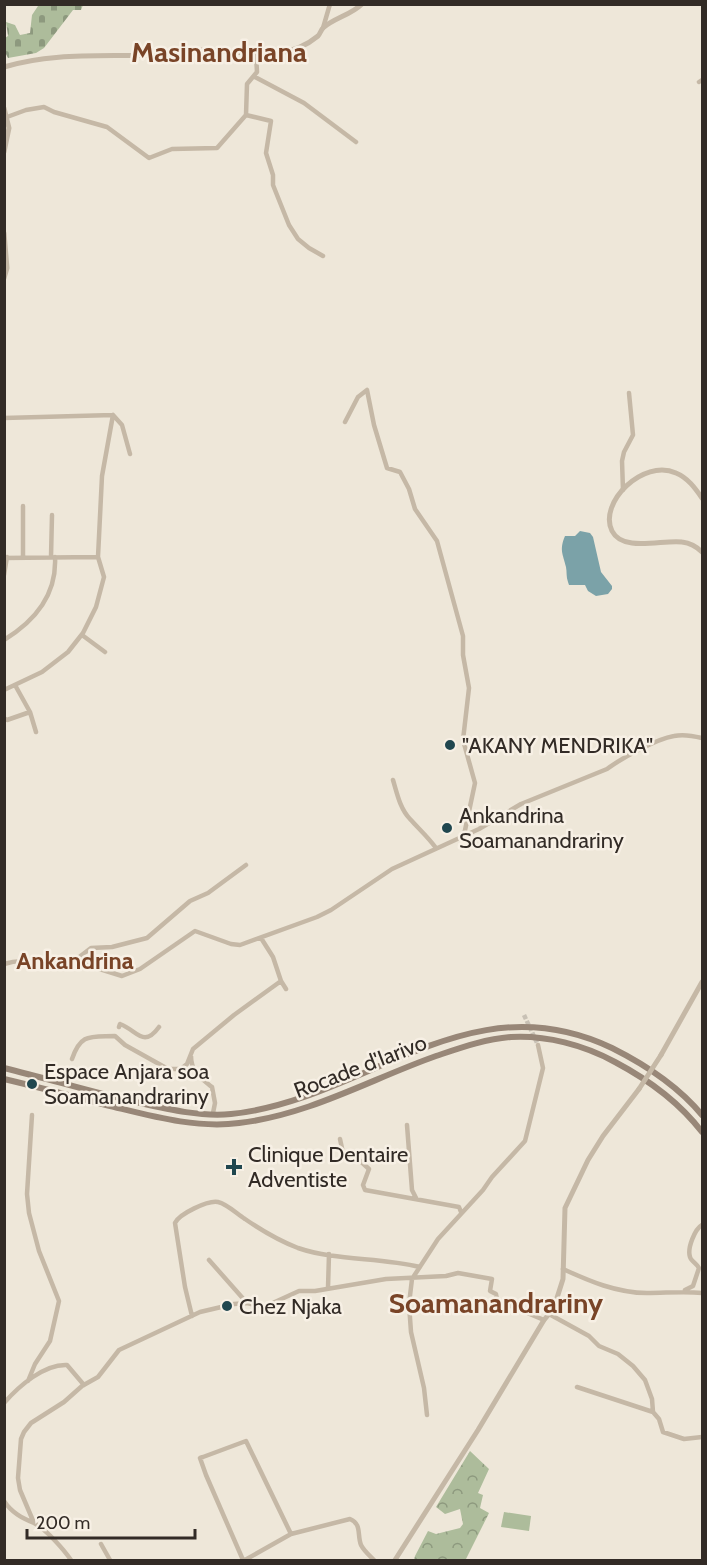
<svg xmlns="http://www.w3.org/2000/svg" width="707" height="1565" font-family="Cabin,sans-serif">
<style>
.green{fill:#adbc9b}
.forest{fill:url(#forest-crowns)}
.cemetery{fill:url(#cemetery-stones)}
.water{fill:#7ba2a8}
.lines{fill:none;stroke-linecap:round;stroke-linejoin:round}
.minor-tunnel{stroke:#c8c1b5;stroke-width:4.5;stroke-dasharray:4.5 2;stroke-linecap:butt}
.minor{stroke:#c5b8a6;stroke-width:4.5}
.tertiary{stroke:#c5b8a6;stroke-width:5}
.secondary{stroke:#988778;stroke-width:6}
.tertiary-bridge{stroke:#c5b8a6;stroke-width:5}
.poi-dot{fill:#20474f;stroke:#f7f0e5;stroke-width:2}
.labels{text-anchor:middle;stroke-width:5;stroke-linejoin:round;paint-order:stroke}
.poi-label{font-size:22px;fill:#322b26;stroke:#f7f0e5;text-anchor:start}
.street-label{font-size:22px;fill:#322b26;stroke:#f7f0e5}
.neighbourhood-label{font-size:24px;font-weight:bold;fill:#794427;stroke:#f7f0e5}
.district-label{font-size:28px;font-weight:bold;fill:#794427;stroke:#f7f0e5}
</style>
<defs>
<pattern id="forest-crowns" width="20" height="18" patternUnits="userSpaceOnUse" patternTransform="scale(1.5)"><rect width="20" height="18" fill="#adbc9b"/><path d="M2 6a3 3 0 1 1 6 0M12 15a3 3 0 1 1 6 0" fill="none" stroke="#8d997e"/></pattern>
<pattern id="cemetery-stones" width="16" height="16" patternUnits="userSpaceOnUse" patternTransform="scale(1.5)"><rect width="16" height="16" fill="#adbc9b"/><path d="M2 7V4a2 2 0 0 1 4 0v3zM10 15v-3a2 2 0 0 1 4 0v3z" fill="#8d997e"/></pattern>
</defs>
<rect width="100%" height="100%" fill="#eee7d9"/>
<path class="green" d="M504,1512L531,1516L529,1531L501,1527Z"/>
<path class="forest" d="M470,1451L489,1469L478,1493L483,1495L480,1508L489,1513L466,1559L470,1560H414L415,1556L428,1531L436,1534L460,1528L463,1524L460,1509L445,1514L436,1507Z"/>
<path class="cemetery" d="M37,5H83L81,10H73L44,48L36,53L8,58L5,52V38L8,36L6,22L15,25L20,35L30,33L32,15L38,6Z"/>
<path class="water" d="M580,531L590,533L593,537L601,572L612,586V589L608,594L596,596L588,591L585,585H569L568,582C566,577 567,572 566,567C563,554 559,550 565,536H575Z"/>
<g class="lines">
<path class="minor-tunnel" d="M524,1015L538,1045"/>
<path class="minor" d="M323,28L330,4
M256,55L257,72L247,84L246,115L271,121L266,153L273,175V185L289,225L298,239L309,248L323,256
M255,77L304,103L356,142
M699,82L702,80
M7,117L26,110L44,107L54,112L107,127L149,158L172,149L217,148L246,115
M113,415L122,425L130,454
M4,418L113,415
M345,422L358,397L367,390L374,425L387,468L400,472L409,489L415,509L437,541L463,636V655L469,688L463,740L475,783L464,835
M623,490L622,461L624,452L633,435L629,393
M23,557V506
M51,557L52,515
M4,558L98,557
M4,575L7,557
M82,635L105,652
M4,640C35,621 57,594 55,557
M15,685L30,712L36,732
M4,690L42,672L68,652L83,633L96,607L104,577L98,557L102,476L113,415
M4,718L7,720L30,712
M393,780C397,793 400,809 410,819C419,829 428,837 436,848
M246,865L208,893L190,901L147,938L112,947L91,948L74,961L122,976L140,969L195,931L231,944L240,945L317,917L331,910L392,869L479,829L521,804L607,769C622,758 656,739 674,736C683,734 694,736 702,738
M261,938L273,957L281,981L286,989
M4,964C28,956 51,967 74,961
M119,1027L120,1024C137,1030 143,1049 159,1027
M191,1056C191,1072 201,1078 212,1087L215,1103L213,1113
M72,1059C81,1033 90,1037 115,1036L125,1045L168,1069H181L187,1064L193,1049L234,1015L281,981
M407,1125L412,1190L416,1198
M340,1139L343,1153L358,1159L369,1169L363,1185L365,1190L459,1207L461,1212
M209,1260L247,1303
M563,1269C589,1281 617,1293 647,1293C666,1293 684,1291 702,1293
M328,1288L329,1254
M685,1290L693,1286L699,1268C697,1264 691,1261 690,1257C687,1248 695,1229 702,1225
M549,1314L589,1336L599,1346L618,1354L633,1366L645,1380L652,1399L653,1412
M192,1316L185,1287L175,1223C179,1214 208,1200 218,1202C227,1204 237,1214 245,1219C261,1230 280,1241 298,1248C336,1261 380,1257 420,1267
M28,1381L35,1364L50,1341L59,1301L39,1251L29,1213L27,1194L32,1115
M577,1387L653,1412L659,1419L663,1432L684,1439L702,1437
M4,1403C19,1386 44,1364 67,1365L84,1385
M427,1415L424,1388L411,1332L409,1304L412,1279L438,1239L483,1190L492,1177L525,1141L543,1068L538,1045
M4,1501C12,1513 22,1518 34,1523C46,1529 64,1550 71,1560
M34,1523L20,1490L18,1478L21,1439L24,1432L31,1423L64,1402L82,1386L98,1377L119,1350L200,1312L234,1304L247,1303L264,1307L299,1291H315L386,1279L446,1276L458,1273L492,1279L490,1291L496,1294L497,1300L544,1320
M101,1544L110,1560
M243,1560L206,1475L200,1458L203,1457L246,1441L291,1534
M245,1560L291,1534L350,1519C362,1524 357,1535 361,1545C364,1551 370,1556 374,1560"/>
<path class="tertiary" d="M4,67C53,52 103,57 154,55C169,55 184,51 199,50C240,49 282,66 318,36C320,34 321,30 323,28C334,18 351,15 362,4
M4,108L9,128L4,152
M4,233L7,268L4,278
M702,498C695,488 688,478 676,473C643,458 598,503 612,531C623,553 664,539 682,542C690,543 697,547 702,552
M661,1055L702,982
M395,1560L478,1430L544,1320L549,1314L552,1303L556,1301L563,1279L565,1208L588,1160L603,1136L639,1089"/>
<path class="secondary" d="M4,1068C49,1079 92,1092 136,1102C167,1109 200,1117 231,1114C367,1100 468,979 612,1048C646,1065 678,1086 702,1115
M4,1079C38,1087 72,1096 106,1105C148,1115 195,1129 239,1123C309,1115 371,1079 436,1056C460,1048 485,1039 511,1037C546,1035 584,1045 615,1062C649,1080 679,1102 702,1132"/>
<path class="tertiary-bridge" d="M639,1089L661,1055"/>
</g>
<g class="poi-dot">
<circle cx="450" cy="745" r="6"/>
<circle cx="447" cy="828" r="6"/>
<circle cx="32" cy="1084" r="6"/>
<path d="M231 1158h6v6h6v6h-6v6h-6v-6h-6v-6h6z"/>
<circle cx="227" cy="1306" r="6"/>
</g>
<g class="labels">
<g class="poi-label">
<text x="462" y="753">"AKANY MENDRIKA"</text>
<text x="459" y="823">Ankandrina<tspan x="459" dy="25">Soamanandrariny</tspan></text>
<text x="44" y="1079">Espace Anjara soa<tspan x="44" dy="25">Soamanandrariny</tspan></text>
<text x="248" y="1162">Clinique Dentaire<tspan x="248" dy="25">Adventiste</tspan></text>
<text x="239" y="1314">Chez Njaka</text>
</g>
<g class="street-label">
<text transform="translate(360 1066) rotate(-21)" y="8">Rocade d'Iarivo</text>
</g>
<g class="neighbourhood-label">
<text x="75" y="969">Ankandrina</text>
</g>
<g class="district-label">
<text x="219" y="62">Masinandriana</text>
<text x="496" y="1313">Soamanandrariny</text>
</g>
</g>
<rect width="707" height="1565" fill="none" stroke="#322b26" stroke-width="12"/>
<path d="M27 1529v9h168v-9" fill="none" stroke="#322b26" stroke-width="3"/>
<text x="36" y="1529" font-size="18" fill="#322b26" stroke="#f7f0e5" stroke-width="4.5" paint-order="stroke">200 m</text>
</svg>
